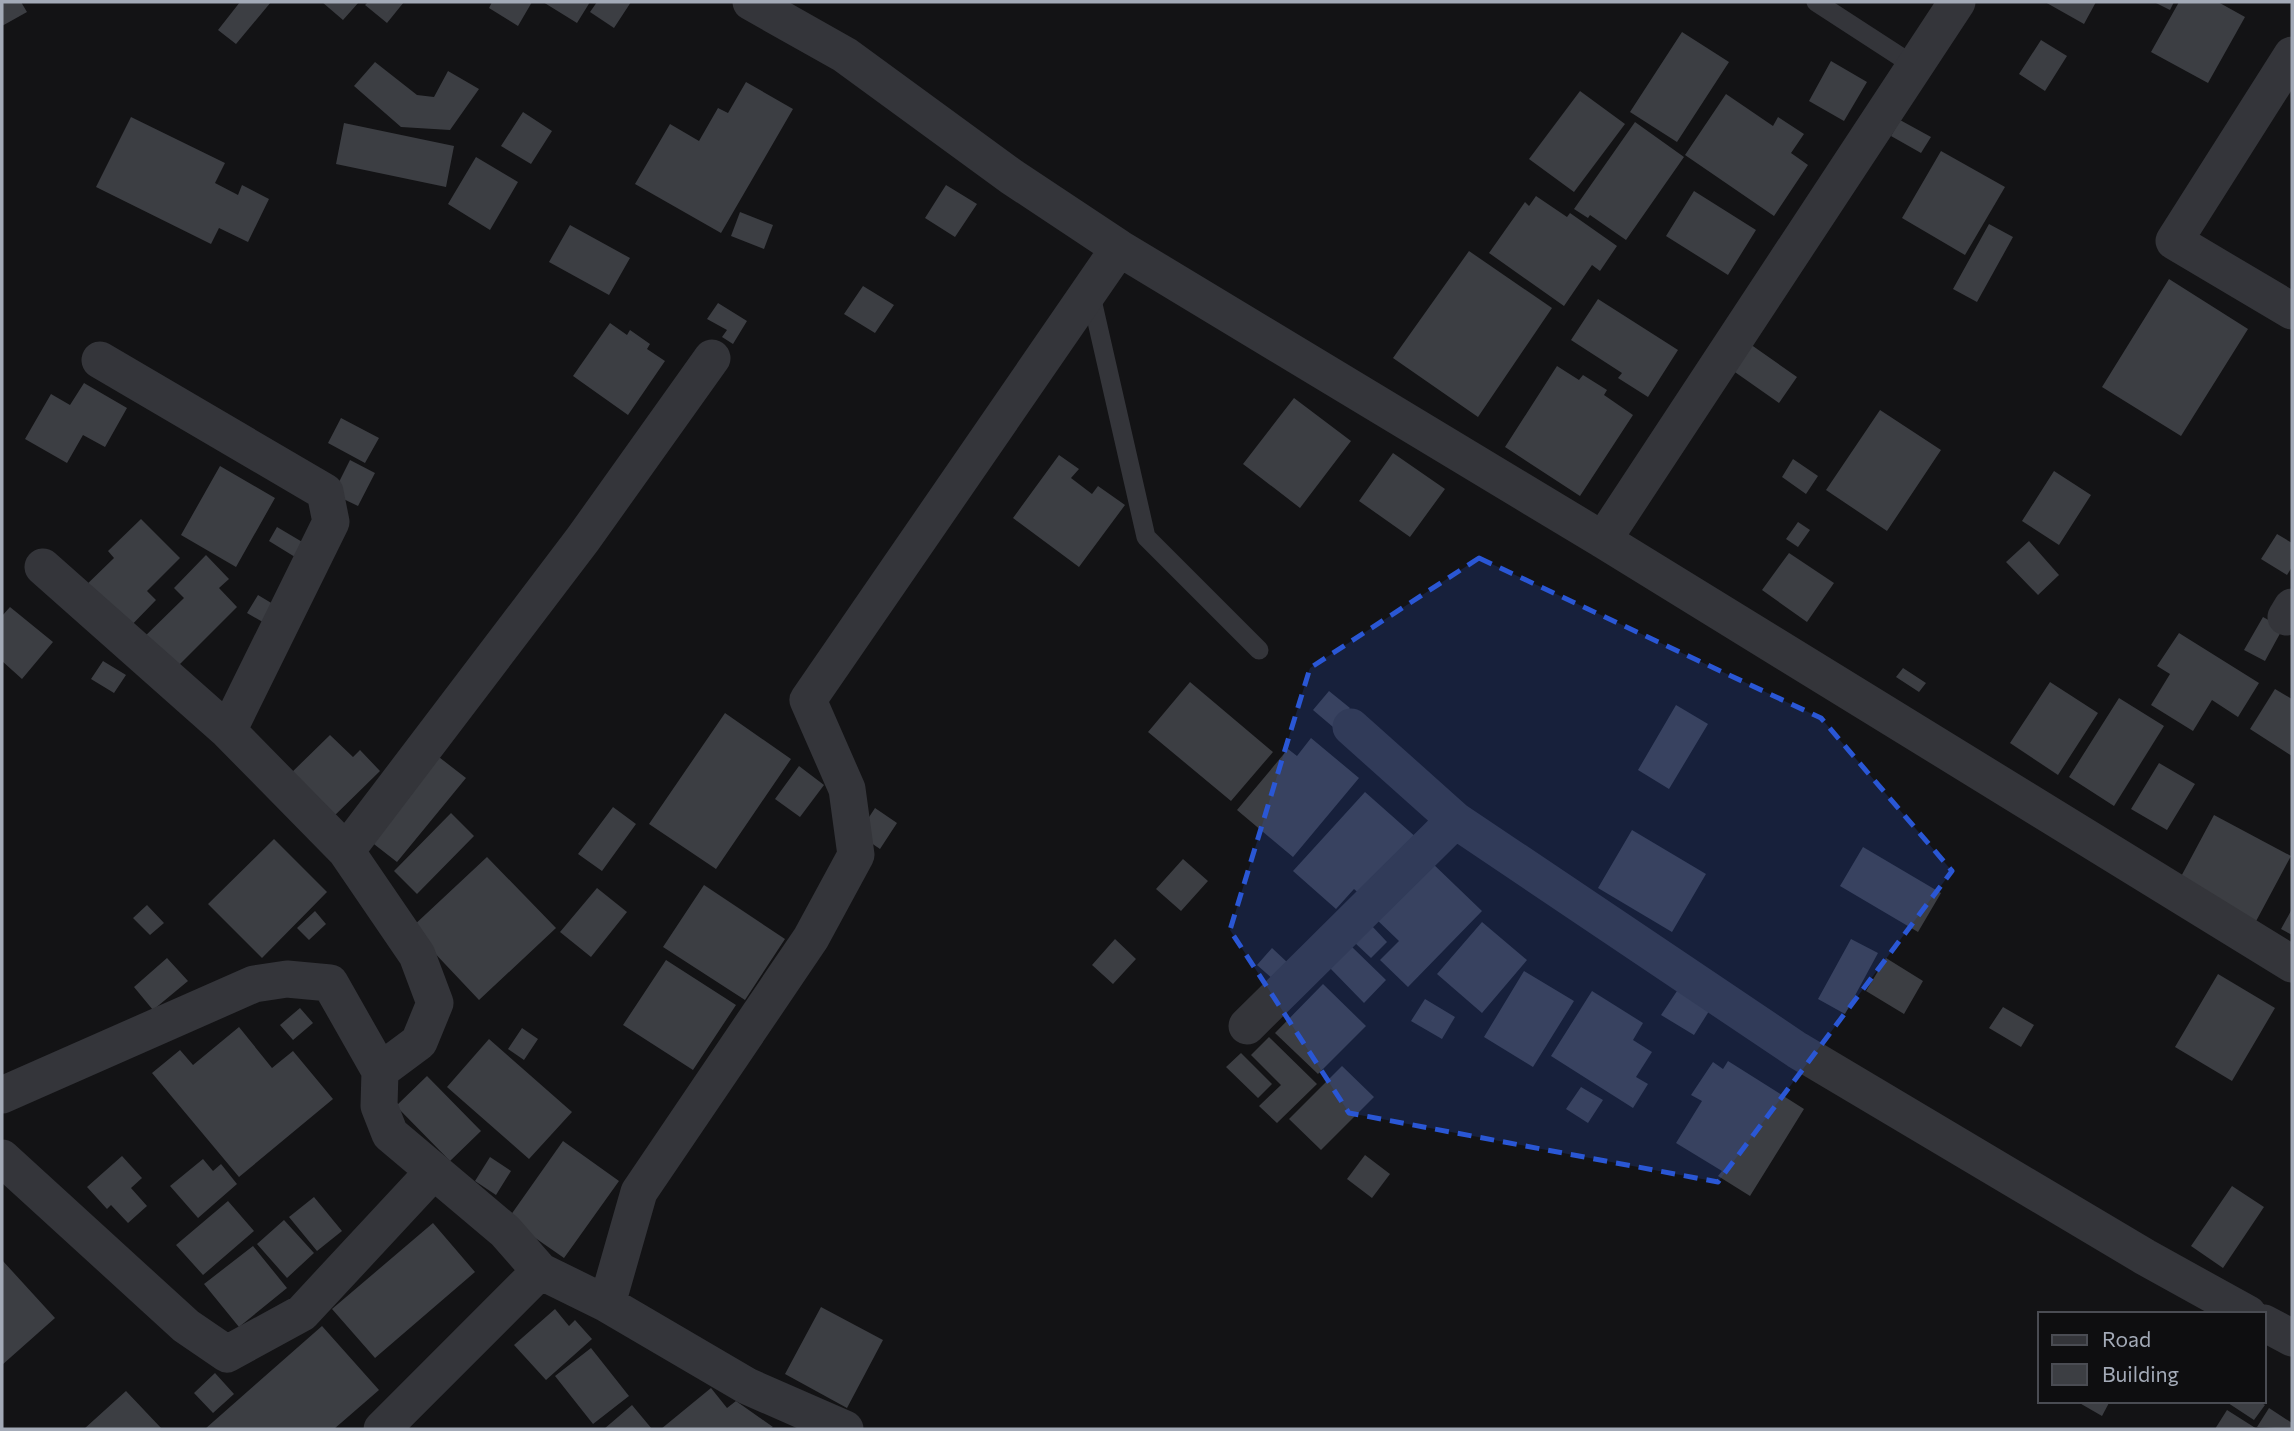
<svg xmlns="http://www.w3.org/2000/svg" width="2294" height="1431" font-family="Commissioner,sans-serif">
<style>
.building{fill:#3c3e43}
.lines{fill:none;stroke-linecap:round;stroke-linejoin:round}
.service{stroke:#34353a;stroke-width:19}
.minor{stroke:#34353a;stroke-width:37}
.marked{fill:#2a57d5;fill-opacity:0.2;stroke:#2a57d5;stroke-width:5;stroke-dasharray:14 9;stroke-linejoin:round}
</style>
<rect width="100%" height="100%" fill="#131315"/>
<path class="building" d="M2,2H21L27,12L2,26Z
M240,2H271L236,44L218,30Z
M322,2H359L343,20Z
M368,2H404L387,23L365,5Z
M492,2H532L518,26L489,8Z
M543,2H590L577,23Z
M597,2H631L614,28L590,12Z
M2045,2H2096L2084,24Z
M2154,2H2174L2170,10Z
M2179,2H2218L2245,17L2208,83L2151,52Z
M1682,32L1729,62L1677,142L1630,112Z
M2041,40L2067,56L2045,91L2019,74Z
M1831,61L1867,82L1844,121L1809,101Z
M375,62L417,95L434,97L448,71L479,89L450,130L401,127L354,86Z
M746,82L793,109L721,233L635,184L670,124L699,141L718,108L728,113Z
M1580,91L1625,124L1574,192L1529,159Z
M1726,94L1773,126L1778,117L1804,134L1791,153L1808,165L1774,216L1685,155Z
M523,112L552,131L531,164L501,146Z
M131,117L225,163L215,183L238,195L242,185L269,199L248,242L219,228L211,244L96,187Z
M1900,120L1931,137L1921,153L1891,136Z
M1635,122L1684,157L1626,240L1590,215L1588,218L1574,209Z
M344,123L454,146L446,187L336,164Z
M1941,151L2005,187L1965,255L1902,218Z
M476,157L518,182L490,230L448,204Z
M946,185L977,204L955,237L925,218Z
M1694,191L1756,230L1728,275L1666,236Z
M1536,196L1567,217L1570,213L1617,246L1600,271L1592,265L1564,306L1489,253L1525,202L1529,206Z
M740,212L773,225L764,249L731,236Z
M1989,224L2013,237L1977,302L1953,289Z
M570,225L630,258L609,295L549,262Z
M1469,251L1552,308L1478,417L1393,358Z
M2169,279L2248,329L2181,436L2102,387Z
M863,286L894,305L875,333L844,314Z
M1598,299L1678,350L1648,397L1618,378L1622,373L1571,340Z
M718,303L747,321L733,344L722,337L727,330L707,319Z
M610,323L627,335L630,330L650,344L647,349L665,361L628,415L573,376Z
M1750,344L1797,377L1779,403L1732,370Z
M1557,366L1579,380L1583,375L1607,390L1604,395L1633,415L1580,496L1505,447Z
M84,383L127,408L105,447L83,435L67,463L25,439L51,394L70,405Z
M1294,398L1351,441L1300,508L1243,464Z
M1880,410L1941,450L1887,531L1826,490Z
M341,418L379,438L365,463L328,443Z
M1393,453L1445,489L1410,537L1359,501Z
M1059,455L1079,469L1071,478L1092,494L1098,486L1125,505L1079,567L1013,518Z
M1793,459L1818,476L1806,494L1782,477Z
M350,460L375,473L358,506L333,494Z
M220,466L275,498L236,567L181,535Z
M2054,471L2091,495L2059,545L2022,521Z
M141,519L180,558L147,591L156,600L122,635L79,592L114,558L108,551Z
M1798,522L1810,530L1798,547L1786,539Z
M277,527L304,543L295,557L269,541Z
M2277,534L2292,543V567L2287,575L2261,559Z
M2029,541L2059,575L2038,595L2006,562Z
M1789,553L1834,583L1807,622L1762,590Z
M206,555L229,579L219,588L237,607L169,675L138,643L184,598L174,588Z
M258,595L278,607L268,625L247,613Z
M10,607L53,642L22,679L2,661V616Z
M2263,617L2283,628L2265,661L2244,650Z
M2179,633L2259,683L2238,717L2212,700L2193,731L2151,705L2170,674L2157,666Z
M103,661L126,675L114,693L91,679Z
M1903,668L1926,683L1919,692L1896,677Z
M1190,682L1273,752L1231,801L1148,732Z
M2050,682L2098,713L2058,775L2010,743Z
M2275,689L2292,699V756L2250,729Z
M1329,691L1350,708L1333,727L1313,710Z
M2119,698L2164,726L2114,806L2069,777Z
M1676,705L1708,724L1669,789L1638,770Z
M725,713L791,759L716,869L649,824Z
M330,735L353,757L360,750L380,771L329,821L286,778Z
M1311,738L1359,778L1293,857L1237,810L1288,749L1297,756Z
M435,754L466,778L397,862L370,841Z
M2159,763L2195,784L2167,830L2131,809Z
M799,766L824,785L800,817L775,799Z
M1365,792L1418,839L1363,897L1354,889L1336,909L1293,871Z
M613,807L636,824L602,871L578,854Z
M875,808L897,823L880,849L858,834Z
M451,813L474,836L417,894L394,871Z
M2214,815L2291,856L2254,925L2177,884Z
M1632,830L1706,874L1672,932L1598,888Z
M274,839L327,892L262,958L208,904Z
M1863,847L1941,893L1918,932L1840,886Z
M487,857L556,928L479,1000L411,928Z
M1183,859L1208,881L1181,911L1156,889Z
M1430,861L1482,911L1408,987L1380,960L1399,941L1374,917Z
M704,885L785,939L745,1000L663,947Z
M597,888L627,912L591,957L560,932Z
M147,905L164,923L150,935L133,918Z
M2292,909V935L2281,929Z
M315,911L326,924L309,940L297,928Z
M1482,922L1527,960L1482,1013L1437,974Z
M1371,925L1387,942L1371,958L1354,942Z
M1115,939L1136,959L1113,984L1092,965Z
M1851,939L1878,953L1845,1014L1818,999Z
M1351,946L1386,980L1364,1003L1329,967Z
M1272,948L1288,963L1273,979L1257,965Z
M167,958L188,981L153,1010L134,987Z
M1886,958L1923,981L1904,1014L1866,991Z
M666,960L736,1005L693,1070L623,1025Z
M1524,971L1574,1001L1533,1067L1484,1037Z
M2218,974L2275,1008L2232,1081L2175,1047Z
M1323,984L1366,1026L1318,1074L1275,1033Z
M1679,988L1711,1008L1694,1035L1661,1015Z
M1592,991L1643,1023L1633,1040L1652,1052L1636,1077L1648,1084L1633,1108L1551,1056Z
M1425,999L1455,1017L1442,1039L1411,1021Z
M2003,1007L2034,1025L2021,1047L1989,1028Z
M300,1008L313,1023L293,1040L280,1025Z
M239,1027L272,1068L293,1051L333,1099L239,1177L152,1073L180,1050L193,1065Z
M522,1028L538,1039L524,1060L508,1049Z
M1269,1037L1317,1084L1277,1123L1259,1106L1281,1085L1251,1055Z
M489,1039L572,1112L529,1159L447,1087Z
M1241,1053L1272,1084L1258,1098L1226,1067Z
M1728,1061L1804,1109L1750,1196L1718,1176L1722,1171L1676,1143L1702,1101L1691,1095L1713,1062L1723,1069Z
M1342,1066L1374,1097L1321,1150L1289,1119Z
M427,1076L481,1131L450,1161L396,1106Z
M1581,1087L1603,1100L1588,1123L1566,1109Z
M563,1141L619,1181L564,1258L508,1219Z
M1365,1155L1390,1174L1372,1198L1347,1179Z
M122,1156L142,1178L131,1188L147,1206L128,1223L111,1205L107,1209L87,1187Z
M490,1157L511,1171L496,1195L475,1181Z
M203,1159L213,1171L221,1164L237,1184L198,1218L170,1186Z
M2232,1186L2264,1207L2223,1268L2191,1246Z
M314,1197L342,1231L317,1251L289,1217Z
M228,1201L254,1231L203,1275L176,1245Z
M284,1220L314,1253L287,1278L257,1244Z
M433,1223L475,1272L375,1358L332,1309Z
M253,1246L287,1288L239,1327L204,1284Z
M2,1260L55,1318L2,1365Z
M821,1307L883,1340L847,1408L785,1374Z
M555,1309L569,1326L575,1320L592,1339L546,1380L514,1345Z
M322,1326L379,1390L334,1429H205Z
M591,1348L629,1396L593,1424L555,1376Z
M215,1373L234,1394L213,1413L194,1393Z
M711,1388L727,1408L736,1401L773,1427L769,1429H661Z
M126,1391L162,1429H84Z
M2076,1401H2110L2102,1416Z
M2225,1401H2259L2265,1405L2254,1420Z
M632,1405L652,1429H604Z
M2269,1408L2292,1423V1429L2257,1427Z
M2227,1410L2257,1429H2215Z"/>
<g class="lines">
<path class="service" d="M1816,2L1913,65
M1090,291L1146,537L1259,650"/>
<path class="minor" d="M751,2L845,55L1012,177L1119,248L1603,540L2292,964
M2292,55L2174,241L2292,311
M100,360L325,492L331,522L228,731
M1603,540L1957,2
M43,567L228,731L346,851
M2286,617L2292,607
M1351,727L1455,820L1797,1050L2145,1257L2248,1314
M1247,1026L1455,820
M2,1095L254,984L287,979L330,983L380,1071
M2,1158L186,1326L227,1354L302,1313L434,1171
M607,1304L540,1271L505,1231L390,1134L379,1106L380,1071L419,1042L435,1003L417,955L346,851L583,539L712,358
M2264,1323L2292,1338
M382,1429L540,1271
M845,1429L747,1386L607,1304L639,1192L811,938L856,855L847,789L808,700L1119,248"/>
</g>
<path class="marked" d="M1479,558L1821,718L1952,871L1718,1182L1349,1113L1230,930L1310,668Z"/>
<rect width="2294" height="1431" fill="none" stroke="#a3aab7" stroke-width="7"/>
<rect x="2038" y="1312" width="228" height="91" fill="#0e0e10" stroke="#4a4c53" stroke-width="2"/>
<rect x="2052" y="1335" width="35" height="10" fill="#34353a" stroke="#4a4c53" stroke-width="2"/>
<text x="2102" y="1347" font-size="21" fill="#a3aab7">Road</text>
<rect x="2052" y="1364" width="35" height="21" fill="#3c3e43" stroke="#4a4c53" stroke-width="2"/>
<text x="2102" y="1382" font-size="21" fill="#a3aab7">Building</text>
</svg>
